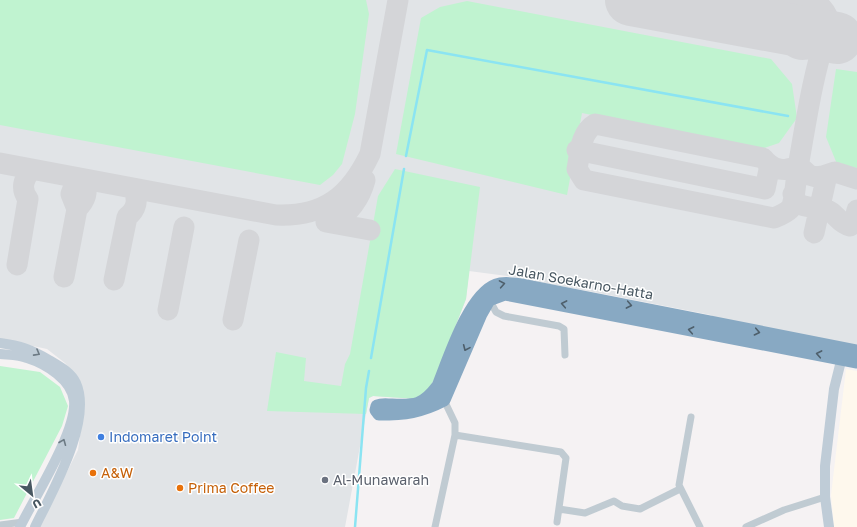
<svg xmlns="http://www.w3.org/2000/svg" width="857" height="527" font-family="'Golos Text',sans-serif">
<style>
.commercial{fill:#fef8ed}
.airport{fill:#e1e4e7}
.green{fill:#c0f3d0}
.lines{fill:none;stroke-linecap:round;stroke-linejoin:round}
.stream{stroke:#8be4f2;stroke-width:2.5}
.taxiway{stroke:#d4d5d8;stroke-width:21}
.runway{stroke:#d4d5d8;stroke-width:52}
.street{stroke:#c0cbd2;stroke-width:7}
.secondary{stroke:#bfccd7;stroke-width:10}
.highway{stroke:#88a9c3;stroke-width:13}
.oneway{stroke:#4e5f6b}
.oneway2{stroke:#6c7a84}
.shop-dot{fill:#3f7fe0;stroke:#fff;stroke-width:1.5}
.food-dot{fill:#e8710a;stroke:#fff;stroke-width:1.5}
.worship-dot{fill:#6b7280;stroke:#fff;stroke-width:1.5}
.labels{text-anchor:middle;stroke-width:3;stroke-linejoin:round;paint-order:stroke}
.street-label{font-size:14px;fill:#485761;stroke:#fff}
.shop-label{font-size:14px;fill:#366cbe;stroke:#fff;text-anchor:start}
.food-label{font-size:14px;fill:#c56008;stroke:#fff;text-anchor:start}
.worship-label{font-size:14px;fill:#5b616d;stroke:#fff;text-anchor:start}
</style>
<rect width="100%" height="100%" fill="#f5f2f3"/>
<path class="commercial" d="M846,369L857,371V527H834L831,495Z"/>
<path class="airport" d="M0,0H857V347L718,322L711,315L604,294L507,276L469,271L466,299L436,376L417,399L373,396L369,398L345,527H39L78,450L83,414L75,375L65,363L47,349L0,339Z"/>
<path class="green" d="M0,0H366L369,14L355,114L342,164L333,175L320,185L0,125Z
M467,1L771,59L792,84L797,118L779,143L761,149L582,113L567,195L396,154L421,18L440,7Z
M836,69L857,72V168L837,164L826,137Z
M395,169L480,187L466,299L436,376L427,392L417,399L373,396L369,398L366,414L267,411L276,352L306,358L304,381L341,386L345,364L350,354L378,196Z
M0,366L40,372L60,387L68,406L62,426L14,518L0,520Z"/>
<g class="lines">
<path class="stream" d="M406,156L427,50L788,116
M371,358L404,169
M355,527L366,388L369,371"/>
<path class="taxiway" d="M647,3L716,13L807,0C833,5 838,40 811,48C789,55 789,36 778,28C771,22 760,23 751,22
M826,36C812,78 806,123 798,167C796,176 795,203 790,209C786,213 779,216 774,218L584,180L577,169C580,154 580,133 595,124L763,158C772,170 786,173 798,165L809,175L816,177L823,176L835,172L857,179
M577,150L765,189L770,165
M0,163L276,215C324,217 350,196 370,154L398,0
M77,178L71,194L77,209C86,200 88,193 85,180
M793,194L798,204C807,208 817,207 827,210C836,213 838,223 850,226L854,223L857,210
M326,222L370,230
M333,223C349,213 360,199 365,180
M814,233L827,175
M17,265L28,199C20,188 24,180 30,170
M64,277L77,209
M114,280L127,217C137,209 138,201 134,189
M168,310L184,227
M233,320L249,240"/>
<path class="runway" d="M631,0L837,38"/>
<path class="street" d="M489,299L496,312L504,316L559,326L564,329L565,355
M691,417L679,485L700,527
M455,435L561,452L566,458L557,522
M559,509L585,513L614,501L622,506L640,509L680,489
M0,525L23,522
M435,527L455,435V423L444,400
M746,527L784,510L825,497"/>
<path class="secondary" d="M0,343C21,346 30,349 49,360C59,366 71,372 76,383C93,421 52,492 35,527
M0,354C9,355 19,355 27,358C46,364 72,380 74,401C77,431 34,498 20,527
M829,527L825,497V466L834,389L843,353"/>
<path class="highway" d="M857,351L521,285C513,284 504,282 496,285C469,295 449,359 438,386C423,406 415,406 392,405C387,405 382,404 377,406L376,410L379,414C405,414 421,412 444,400L481,314L489,300L505,294L857,362"/>
</g>
<defs><path id="oneway-chevron" d="M-2-3.5L2.5 0L-2 3.5" fill="none" stroke-width="1.6" stroke-linecap="round" stroke-linejoin="round"/></defs>
<g class="oneway">
<use href="#oneway-chevron" transform="translate(502 284) rotate(-10)"/>
<use href="#oneway-chevron" transform="translate(564 304) rotate(-169)"/>
<use href="#oneway-chevron" transform="translate(629 305) rotate(11)"/>
<use href="#oneway-chevron" transform="translate(691 330) rotate(-169)"/>
<use href="#oneway-chevron" transform="translate(757 332) rotate(12)"/>
<use href="#oneway-chevron" transform="translate(466 348) rotate(114)"/>
<use href="#oneway-chevron" transform="translate(819 354) rotate(-169)"/>
</g>
<g class="oneway2">
<use href="#oneway-chevron" transform="translate(37 353) rotate(29)"/>
<use href="#oneway-chevron" transform="translate(63 442) rotate(-68)"/>
</g>
<circle class="shop-dot" cx="101" cy="437" r="4"/>
<g class="food-dot">
<circle cx="93" cy="473" r="4"/>
<circle cx="180" cy="488" r="4"/>
</g>
<circle class="worship-dot" cx="325" cy="480" r="4"/>
<g class="labels">
<g class="street-label">
<text transform="translate(581 282) rotate(10)" y="5">Jalan Soekarno-Hatta</text>
</g>
<g class="shop-label">
<text x="109" y="442">Indomaret Point</text>
</g>
<g class="food-label">
<text x="101" y="478">A&amp;W</text>
<text x="188" y="493">Prima Coffee</text>
</g>
<g class="worship-label">
<text x="333" y="485">Al-Munawarah</text>
</g>
</g>
<g transform="translate(32 495) rotate(151)" stroke="#ffffff" stroke-width="3" paint-order="stroke">
<path d="M0-3L7 15L0 10L-7 15Z" fill="#485761"/>
<text y="-6" font-size="11" font-weight="bold" text-anchor="middle" fill="#485761">U</text>
</g>
</svg>
